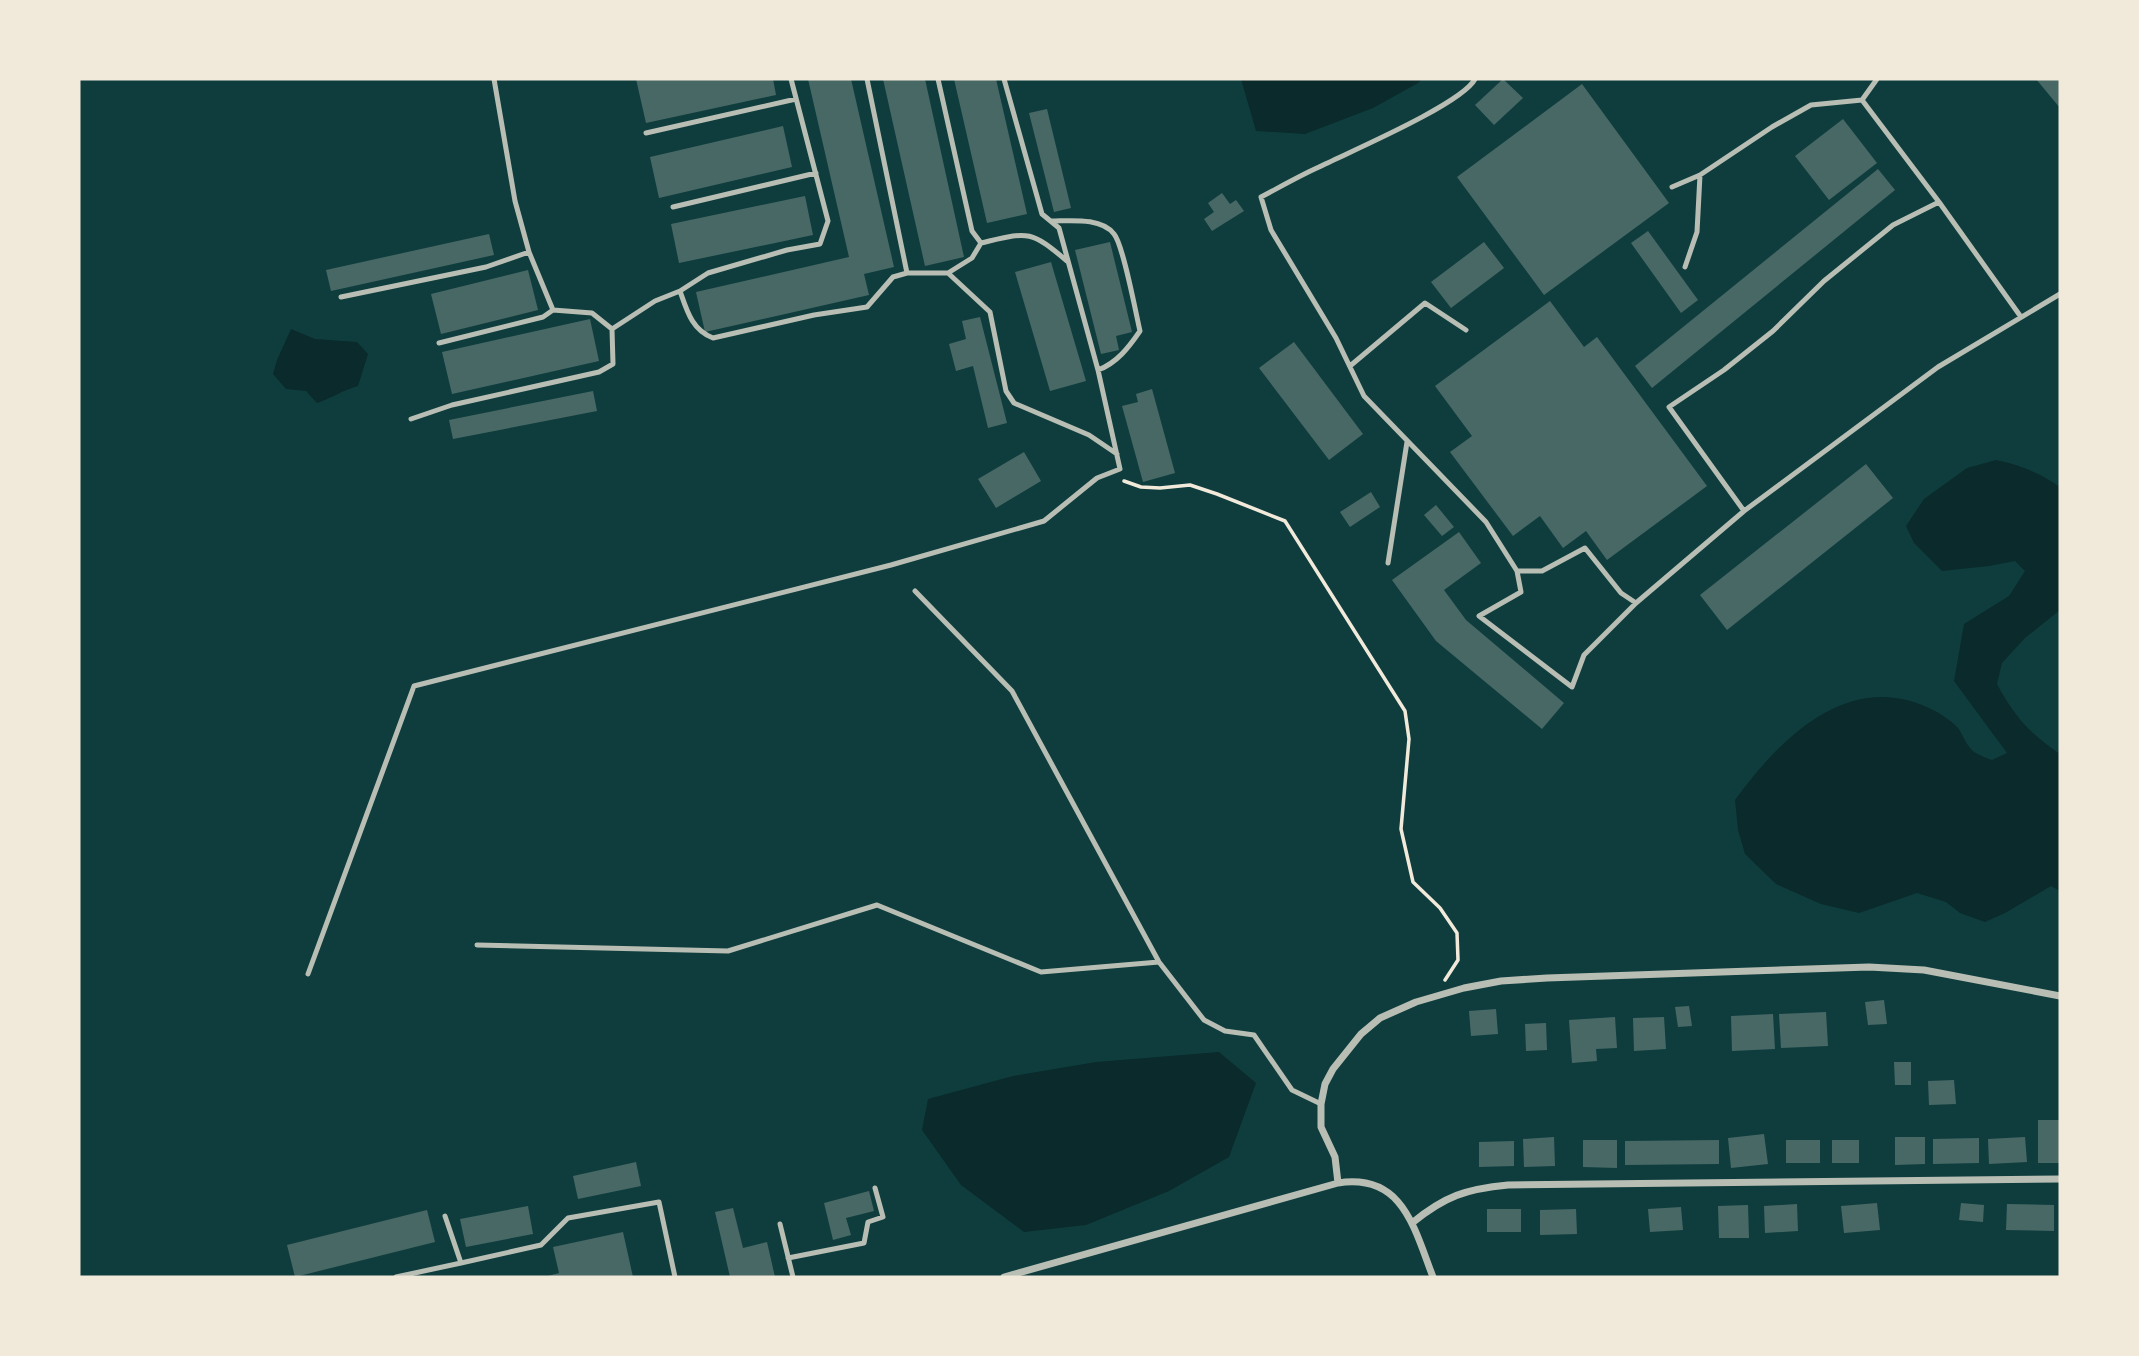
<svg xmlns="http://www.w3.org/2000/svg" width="2139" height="1356" font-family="'Libre Baskerville',serif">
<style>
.water{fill:#0a2a2b}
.building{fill:#486865}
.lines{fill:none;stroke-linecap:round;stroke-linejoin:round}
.path{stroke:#f1e9da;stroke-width:3.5}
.service{stroke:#b8beb3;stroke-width:5}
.minor{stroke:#b8beb3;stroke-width:7}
</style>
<rect width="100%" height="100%" fill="#0f3d3e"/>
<path class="water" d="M1241,79H1422L1418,83L1373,108L1305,134L1256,131Z
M291,329L315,339L357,342L368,354L358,386C343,390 332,398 317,403L306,391L286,389L273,374L277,360Z
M1996,460C2020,465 2040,473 2060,487V610L2025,638L2002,663L1997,684C2014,716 2030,734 2060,754V891L2051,886L2005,913L1985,922L1960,913L1946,902L1917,893L1859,913L1821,904L1776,884L1745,854L1738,830L1735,800C1781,737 1852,665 1937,712C1943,716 1953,722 1958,728C1963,735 1966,745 1973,751C1978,755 1986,758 1992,760L2007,753L1954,681L1964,624L2009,596L2025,571L2015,561L1989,566L1942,571L1914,543L1906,526L1924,499L1967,468Z
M1219,1052L1256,1083L1229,1157L1169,1191L1086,1225L1024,1232L961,1185L922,1130L928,1099L1013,1076L1096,1062Z"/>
<path class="building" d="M636,79H773L776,95L646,123Z
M808,79H851L894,267L864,274L869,295L705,332L696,292L849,257Z
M883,79H925L964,257L925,266Z
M954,79H996L1027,214L987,223Z
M1503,79L1523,98L1494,125L1475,105Z
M2036,79H2060V108Z
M1582,84L1669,203L1544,295L1457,177Z
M1047,109L1071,208L1054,212L1029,113Z
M1843,119L1877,163L1829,200L1795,156Z
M783,126L792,167L659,198L650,157Z
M1878,169L1895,190L1652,388L1635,366Z
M1222,193L1230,204L1236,200L1244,211L1212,231L1204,219L1214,212L1208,203Z
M805,196L813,235L679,263L671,224Z
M1648,231L1698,300L1681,313L1631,243Z
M489,234L494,255L331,291L326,270Z
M1110,242L1132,332L1116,336L1119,350L1101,354L1075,250Z
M1484,242L1504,268L1451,308L1431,282Z
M1051,262L1086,381L1050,391L1015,272Z
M528,270L538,310L441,334L431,294Z
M1550,301L1584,347L1597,337L1707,486L1607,560L1586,531L1563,548L1540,516L1513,536L1450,452L1472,436L1435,386Z
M980,317L1007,423L988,428L973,366L956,371L949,344L966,339L962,321Z
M590,319L599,361L452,394L442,352Z
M1294,342L1363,434L1329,460L1259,368Z
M1152,389L1175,473L1143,482L1122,406L1138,402L1136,394Z
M593,391L597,411L453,439L449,420Z
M1024,452L1041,481L996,508L978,479Z
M1866,464L1893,498L1727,630L1700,595Z
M1371,492L1380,507L1350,527L1340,512Z
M1436,505L1454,527L1442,536L1424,515Z
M1459,532L1481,563L1444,590L1466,620L1564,703L1542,729L1436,641L1392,580Z
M1884,1000L1887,1024L1868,1025L1865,1002Z
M1689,1006L1692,1026L1678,1027L1675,1007Z
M1496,1009L1498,1034L1471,1036L1469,1011Z
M1826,1012L1828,1046L1781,1048L1779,1014Z
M1773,1014L1775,1049L1732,1051L1731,1016Z
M1615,1017L1617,1048L1596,1049L1597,1061L1572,1063L1569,1020Z
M1664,1017L1666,1049L1634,1051L1633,1018Z
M1546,1023L1547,1050L1526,1051L1525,1024Z
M1894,1062H1911V1085H1895Z
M1954,1080L1956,1104L1929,1105L1928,1081Z
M2038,1120H2060V1163H2038Z
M1764,1134L1768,1164L1731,1168L1728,1138Z
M1554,1137L1555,1166L1524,1167L1523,1139Z
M1895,1137H1925V1164L1895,1165Z
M2025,1137L2027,1162L1989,1164L1988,1139Z
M1979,1138V1163L1933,1164V1139Z
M1583,1140H1617V1168L1583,1167Z
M1719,1140V1164L1625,1165V1141Z
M1786,1140H1820V1163H1786Z
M1832,1140H1859V1163H1832Z
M1514,1141V1166L1479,1167V1142Z
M636,1162L641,1186L578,1199L573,1176Z
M869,1191L874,1211L846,1218L851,1235L833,1240L824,1203Z
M1877,1203L1880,1230L1844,1233L1841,1206Z
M1961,1203L1984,1205L1983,1222L1959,1220Z
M1797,1204L1798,1231L1765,1233L1764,1206Z
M2007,1204L2054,1205V1231L2006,1230Z
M1748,1205L1749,1238H1719L1718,1206Z
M528,1206L533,1234L466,1247L460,1219Z
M1681,1207L1683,1230L1650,1232L1648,1209Z
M733,1208L743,1248L767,1242L775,1277H730L715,1212Z
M1487,1209H1521V1232H1487Z
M1576,1209L1577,1234L1540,1235V1210Z
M427,1210L435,1242L295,1277L287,1245Z
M623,1232L633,1277H544L559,1273L553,1247Z"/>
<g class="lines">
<path class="path" d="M1124,481L1141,487L1160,488L1190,485L1217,494L1285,521L1405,711L1409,739L1401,829L1413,882L1440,908L1457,933L1458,960L1445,980"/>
<path class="service" d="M494,79L515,201L529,252L553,310L592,313L612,329
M791,79L828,221L820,244L787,250L708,273L680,291C687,311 692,330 713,338L814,315L867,307L893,277L907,273H948
M867,79L907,273
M938,79L972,231L981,243
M1475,79C1462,104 1349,152 1319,167C1299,176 1280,187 1261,197L1271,230L1336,338L1364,396L1486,522L1517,571
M1862,100L1877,79
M646,133L796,99
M1672,187L1700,175L1772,127L1811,105L1862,100L1939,202L1893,225L1824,281L1773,331L1724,370L1669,407L1744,511L1938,367L2060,294
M1939,202L2021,317
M673,207L816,173
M1051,221C1070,221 1101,217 1114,234C1123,244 1136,314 1140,331C1129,347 1117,363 1098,370
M1067,261C1029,229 1028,232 981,243L972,258L948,273L990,312L1006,391L1014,403L1089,435L1117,454
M1685,267L1697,232L1700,175
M341,297L486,267L529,252
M439,343L543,317L553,310
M1350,366L1425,303L1466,330
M411,419L452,405L599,372L613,364L612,329L655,301L680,291
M1388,563L1407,442
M915,591L1012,691L1159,962L1204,1020L1225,1031L1254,1035L1292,1090L1321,1104
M1636,603L1584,655L1572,687L1479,616L1521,592L1517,571H1542L1585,548L1621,593L1636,603L1744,511
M477,945L728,951L877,905L1041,972L1159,962
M308,974L414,686L891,565L1044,521L1097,478L1120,469L1098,370L1059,228L1042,214L1004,79
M780,1224L793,1277
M788,1258L864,1243L868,1222L883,1217L875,1188
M461,1263L541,1245L568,1218L659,1202L675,1277
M396,1277L461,1263L445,1216"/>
<path class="minor" d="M1338,1183L1335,1157L1321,1127V1104L1325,1084L1333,1069L1361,1034L1380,1018L1416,1002L1464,988L1501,981L1547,978L1869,967L1924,970L2060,996
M1412,1223C1445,1196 1466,1189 1508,1185L2060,1179
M1004,1277L1338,1183C1403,1173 1414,1228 1433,1277"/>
</g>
<rect width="2139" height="1356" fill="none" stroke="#f1e9da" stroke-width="161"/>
</svg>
